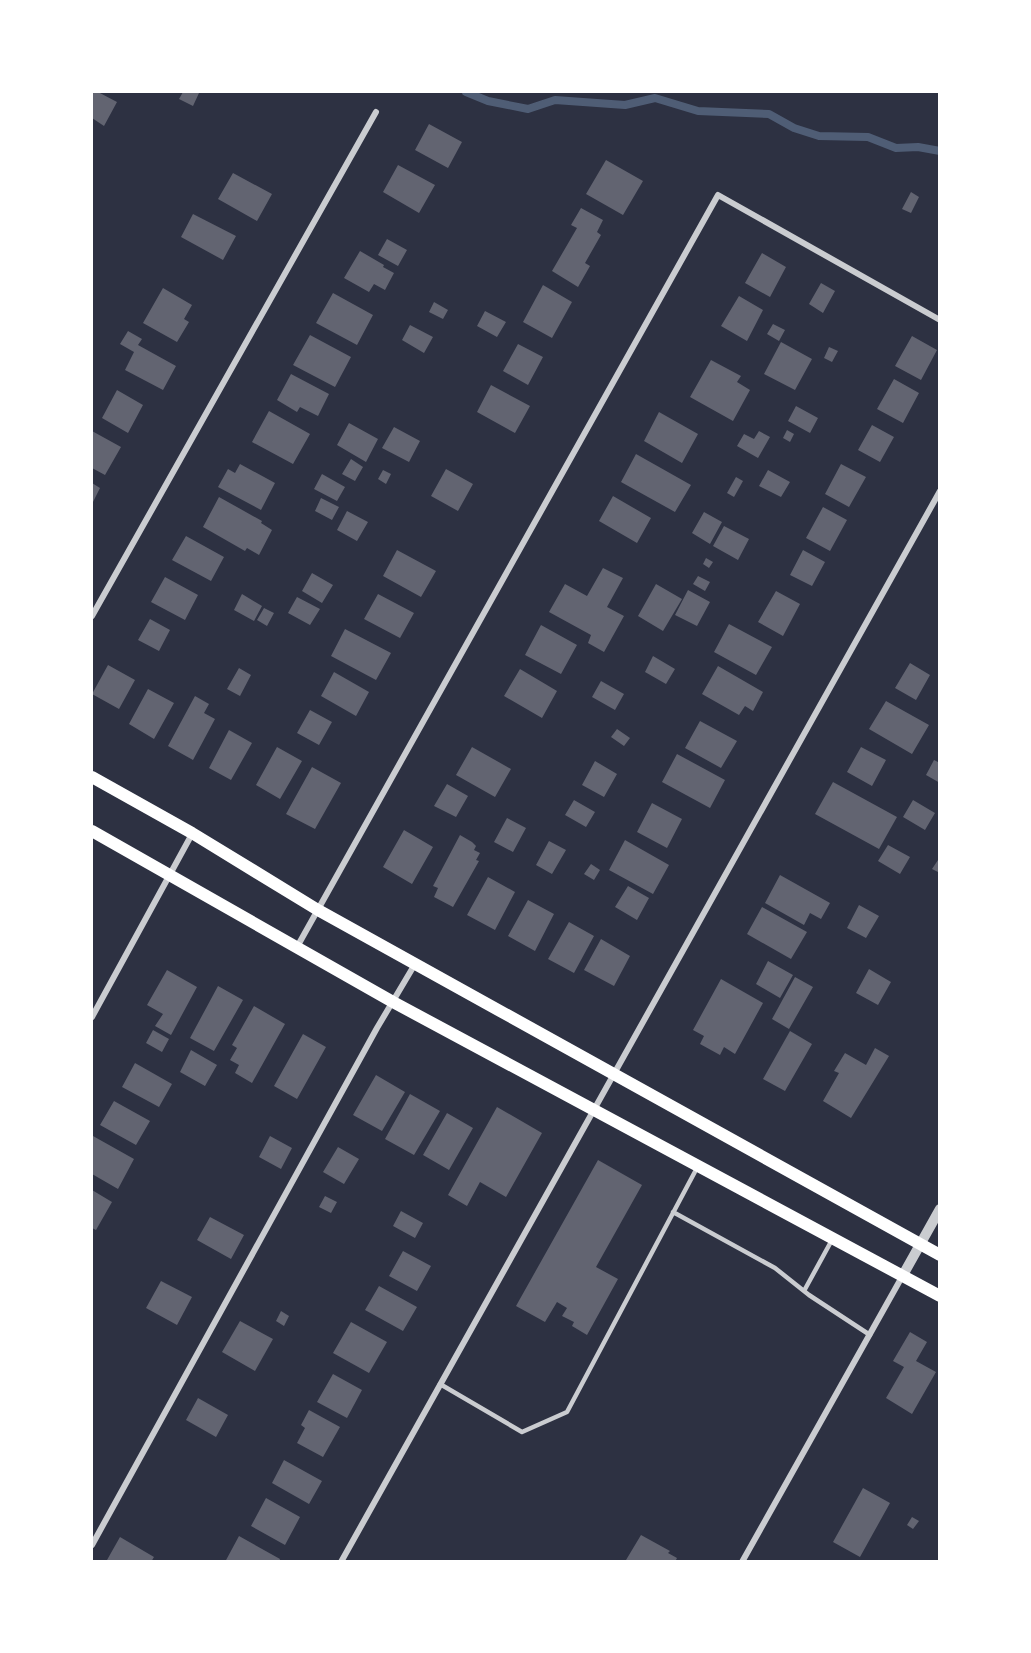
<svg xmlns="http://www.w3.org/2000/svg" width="1031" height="1653" font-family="'Roboto Condensed',sans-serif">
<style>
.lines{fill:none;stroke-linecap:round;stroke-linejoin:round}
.stream{stroke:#4f5d75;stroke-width:8}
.building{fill:#626471}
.service{stroke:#caccd0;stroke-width:4.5}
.minor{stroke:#caccd0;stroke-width:6}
.tertiary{stroke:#caccd0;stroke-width:10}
.secondary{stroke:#fff;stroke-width:12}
</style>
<rect width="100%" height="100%" fill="#2d3142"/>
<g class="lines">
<path class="stream" d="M466,92L488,101L528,109L555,100L625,105L655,98L698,111L769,114L794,128L819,136L868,137L896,148L918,147L940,151"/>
</g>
<path class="building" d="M92,92H98L117,102L104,126L92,118Z
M183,92L199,93L193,106L179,99Z
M429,124L462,142L448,168L415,150Z
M606,160L643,181L623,215L586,194Z
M398,165L435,185L419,213L383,192Z
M233,173L272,194L257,221L218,199Z
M911,192L919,197L911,213L902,209Z
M581,208L603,220L597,232L601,235L585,263L590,266L578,287L552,271L577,228L571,225Z
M193,214L236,236L223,260L181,237Z
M387,239L407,250L398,266L378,255Z
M360,251L384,265L383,267L394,273L385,290L374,284L369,292L344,278Z
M762,253L786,267L770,297L745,283Z
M821,283L835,291L823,313L809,304Z
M543,285L572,302L552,338L523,322Z
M163,288L192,305L184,319L189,322L177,342L143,323Z
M333,293L373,315L357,345L316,323Z
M739,296L763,310L747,341L721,326Z
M434,302L448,310L443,319L429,312Z
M485,311L506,322L497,337L477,326Z
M773,324L785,330L779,341L767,334Z
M410,325L433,337L424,353L402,340Z
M128,331L142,339L138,345L176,366L163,390L125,370L134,352L120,344Z
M310,335L351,357L335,387L293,365Z
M912,336L937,350L921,380L895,366Z
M781,342L812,359L795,390L764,374Z
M518,344L543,357L528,385L503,371Z
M829,347L838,351L832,362L824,358Z
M711,360L741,376L737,382L750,390L733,421L690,397Z
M291,374L329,394L318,416L300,407L297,412L277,400Z
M894,379L919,393L903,423L877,409Z
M491,385L530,406L515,433L477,412Z
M117,390L143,405L128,433L102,418Z
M796,406L818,418L810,433L788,421Z
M269,411L310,434L293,464L252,442Z
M659,412L698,434L682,463L644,441Z
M349,423L378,439L366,462L337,445Z
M872,425L894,437L880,462L858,450Z
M394,427L420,441L409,462L382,448Z
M787,430L794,434L790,442L783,438Z
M92,431L121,447L105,475L92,468Z
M759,431L770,437L758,458L737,446L744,434L754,439Z
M636,454L691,485L675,512L621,482Z
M351,459L363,467L355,481L342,474Z
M240,464L275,483L261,510L218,487L228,469L235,473Z
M841,464L866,477L849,507L825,494Z
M446,469L473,484L458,511L431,496Z
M383,470L391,474L386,484L378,479Z
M768,470L790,482L781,497L759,486Z
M322,474L345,487L337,501L314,489Z
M736,477L743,481L734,497L727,493Z
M92,483L100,488L92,504Z
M613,496L651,518L637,543L599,521Z
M219,497L262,521L261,523L272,530L259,555L247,548L245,551L203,527Z
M321,498L339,507L332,520L315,511Z
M823,507L847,520L830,551L806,538Z
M347,511L368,522L357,541L337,530Z
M704,512L722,522L710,544L692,533Z
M724,526L749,539L738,560L713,546Z
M186,536L224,557L211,581L172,560Z
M397,550L436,571L421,597L383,576Z
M803,550L825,562L812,586L790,575Z
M706,558L713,562L709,568L703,564Z
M603,568L623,578L607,607L624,616L604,652L588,643L591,635L549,612L565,584L587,596Z
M312,573L333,585L322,603L302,591Z
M698,576L710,582L705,591L693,584Z
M165,577L198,595L185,620L151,602Z
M656,584L682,599L663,631L638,616Z
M688,590L710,602L697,626L675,615Z
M776,591L800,604L783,636L758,622Z
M242,594L262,606L254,621L234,610Z
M378,594L414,613L400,638L364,619Z
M297,597L320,609L310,625L288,613Z
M264,608L274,613L267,626L257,620Z
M150,619L170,630L159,651L138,640Z
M729,624L772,647L756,675L714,652Z
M541,625L577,645L561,674L525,655Z
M345,629L391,653L376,680L331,656Z
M653,656L675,669L666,684L645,672Z
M910,663L930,675L916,700L895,688Z
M108,665L135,680L119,709L92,694Z
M718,666L763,692L753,711L745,706L739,715L702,694Z
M239,668L251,675L240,696L227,689Z
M520,669L557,691L542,718L504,696Z
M334,672L369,692L356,716L321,696Z
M601,681L624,694L615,710L592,697Z
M148,689L174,703L154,739L129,724Z
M195,696L209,704L204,713L215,719L193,760L168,746Z
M886,701L929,725L912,754L869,729Z
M310,710L332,722L319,745L297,733Z
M700,721L737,741L721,768L685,748Z
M617,729L630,738L624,746L611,737Z
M229,730L252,743L231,780L209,768Z
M277,747L302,761L280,799L256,785Z
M472,747L511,769L495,797L456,775Z
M861,747L886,760L872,786L847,772Z
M677,754L725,780L710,808L662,782Z
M934,760L940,763V783L926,775Z
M595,761L617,774L604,797L582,785Z
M312,767L341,783L315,829L286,814Z
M833,782L897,817L879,849L815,814Z
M447,784L468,796L456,817L434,806Z
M574,800L595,812L586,827L565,815Z
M913,800L935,813L925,830L903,817Z
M652,803L682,819L667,848L637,832Z
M507,818L526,828L513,852L494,842Z
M404,830L433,847L412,884L383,867Z
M460,835L472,842L476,846L474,850L480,853L476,860L479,861L453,907L434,897L438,888L433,886Z
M625,840L669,865L653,894L609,870Z
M549,841L566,850L552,874L536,865Z
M888,845L910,857L900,874L878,861Z
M940,857V873L932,869Z
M591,864L600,870L594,880L584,874Z
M780,875L830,903L821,919L810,913L804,925L765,903Z
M488,877L515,892L495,930L467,915Z
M628,886L649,898L637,920L615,907Z
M528,900L554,914L535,951L508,936Z
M859,905L879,916L866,938L847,928Z
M762,907L807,932L791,959L747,934Z
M569,922L594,936L574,973L548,959Z
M601,939L630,956L614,986L584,970Z
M768,961L793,975L780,998L756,984Z
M869,969L891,982L878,1005L856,993Z
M167,970L197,987L171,1035L155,1026L163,1014L147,1005Z
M795,977L813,987L789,1029L772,1019Z
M721,979L763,1003L735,1054L724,1047L720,1055L700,1044L704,1036L693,1030Z
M218,986L243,1000L214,1051L190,1038Z
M254,1006L285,1024L252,1083L235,1073L239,1065L230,1060L237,1048L232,1045Z
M153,1030L169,1039L162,1052L146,1043Z
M790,1031L812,1044L785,1091L763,1079Z
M303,1034L326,1047L297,1099L274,1086Z
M875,1048L889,1056L851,1118L823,1101L839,1073L834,1071L845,1053L866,1065Z
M191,1050L217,1065L205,1086L180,1072Z
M135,1063L172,1084L159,1107L122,1087Z
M376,1075L405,1092L382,1131L353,1115Z
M410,1094L440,1111L414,1155L385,1139Z
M114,1101L150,1121L136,1145L100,1125Z
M497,1107L542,1133L506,1197L480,1182L467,1206L448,1195Z
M447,1113L473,1128L449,1170L423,1155Z
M93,1136L134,1159L118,1189L92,1174Z
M270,1136L292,1148L281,1169L259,1157Z
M338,1147L359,1159L344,1184L323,1172Z
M598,1160L642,1185L596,1267L618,1279L587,1335L572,1326L574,1322L562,1316L567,1308L557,1302L545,1322L516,1306Z
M92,1190L112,1202L96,1230L92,1228Z
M325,1196L337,1202L331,1213L319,1207Z
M401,1211L423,1223L415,1238L393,1226Z
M210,1217L244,1235L231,1259L197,1240Z
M403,1251L431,1266L417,1291L389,1276Z
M161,1281L192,1297L177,1325L146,1308Z
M379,1286L417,1307L403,1331L365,1310Z
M281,1311L289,1316L284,1326L276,1321Z
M240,1321L273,1339L255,1371L222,1352Z
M351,1322L387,1342L369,1373L333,1353Z
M910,1332L927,1342L916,1361L936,1372L912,1414L886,1398L904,1367L893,1361Z
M333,1374L362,1390L347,1418L317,1402Z
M198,1398L228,1415L216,1437L186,1420Z
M309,1410L340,1427L323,1457L297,1443L305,1428L301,1425Z
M284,1460L322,1481L309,1504L272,1483Z
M863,1488L890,1503L860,1557L833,1542Z
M266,1498L300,1517L285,1545L251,1526Z
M912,1517L919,1521L913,1529L907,1525Z
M641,1535L670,1551L668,1553L677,1558L675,1562L626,1560Z
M239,1536L280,1559L279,1562H225Z
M120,1537L154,1557L151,1562L107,1560Z"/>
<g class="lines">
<path class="service" d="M673,1212L775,1268L809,1295L870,1335
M804,1291L833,1238
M440,1384L522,1432L567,1412L698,1166"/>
<path class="minor" d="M92,616L376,112
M297,947L718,195L940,320
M92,1017L192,834
M92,1545L377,1028L415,964
M341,1562L940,491
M742,1562L903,1275"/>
<path class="tertiary" d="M903,1275L940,1209"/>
<path class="secondary" d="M92,777L192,833L318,910L940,1255
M92,831L393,1002L940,1296"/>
</g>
<rect width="1031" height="1653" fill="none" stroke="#ffffff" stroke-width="186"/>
</svg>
